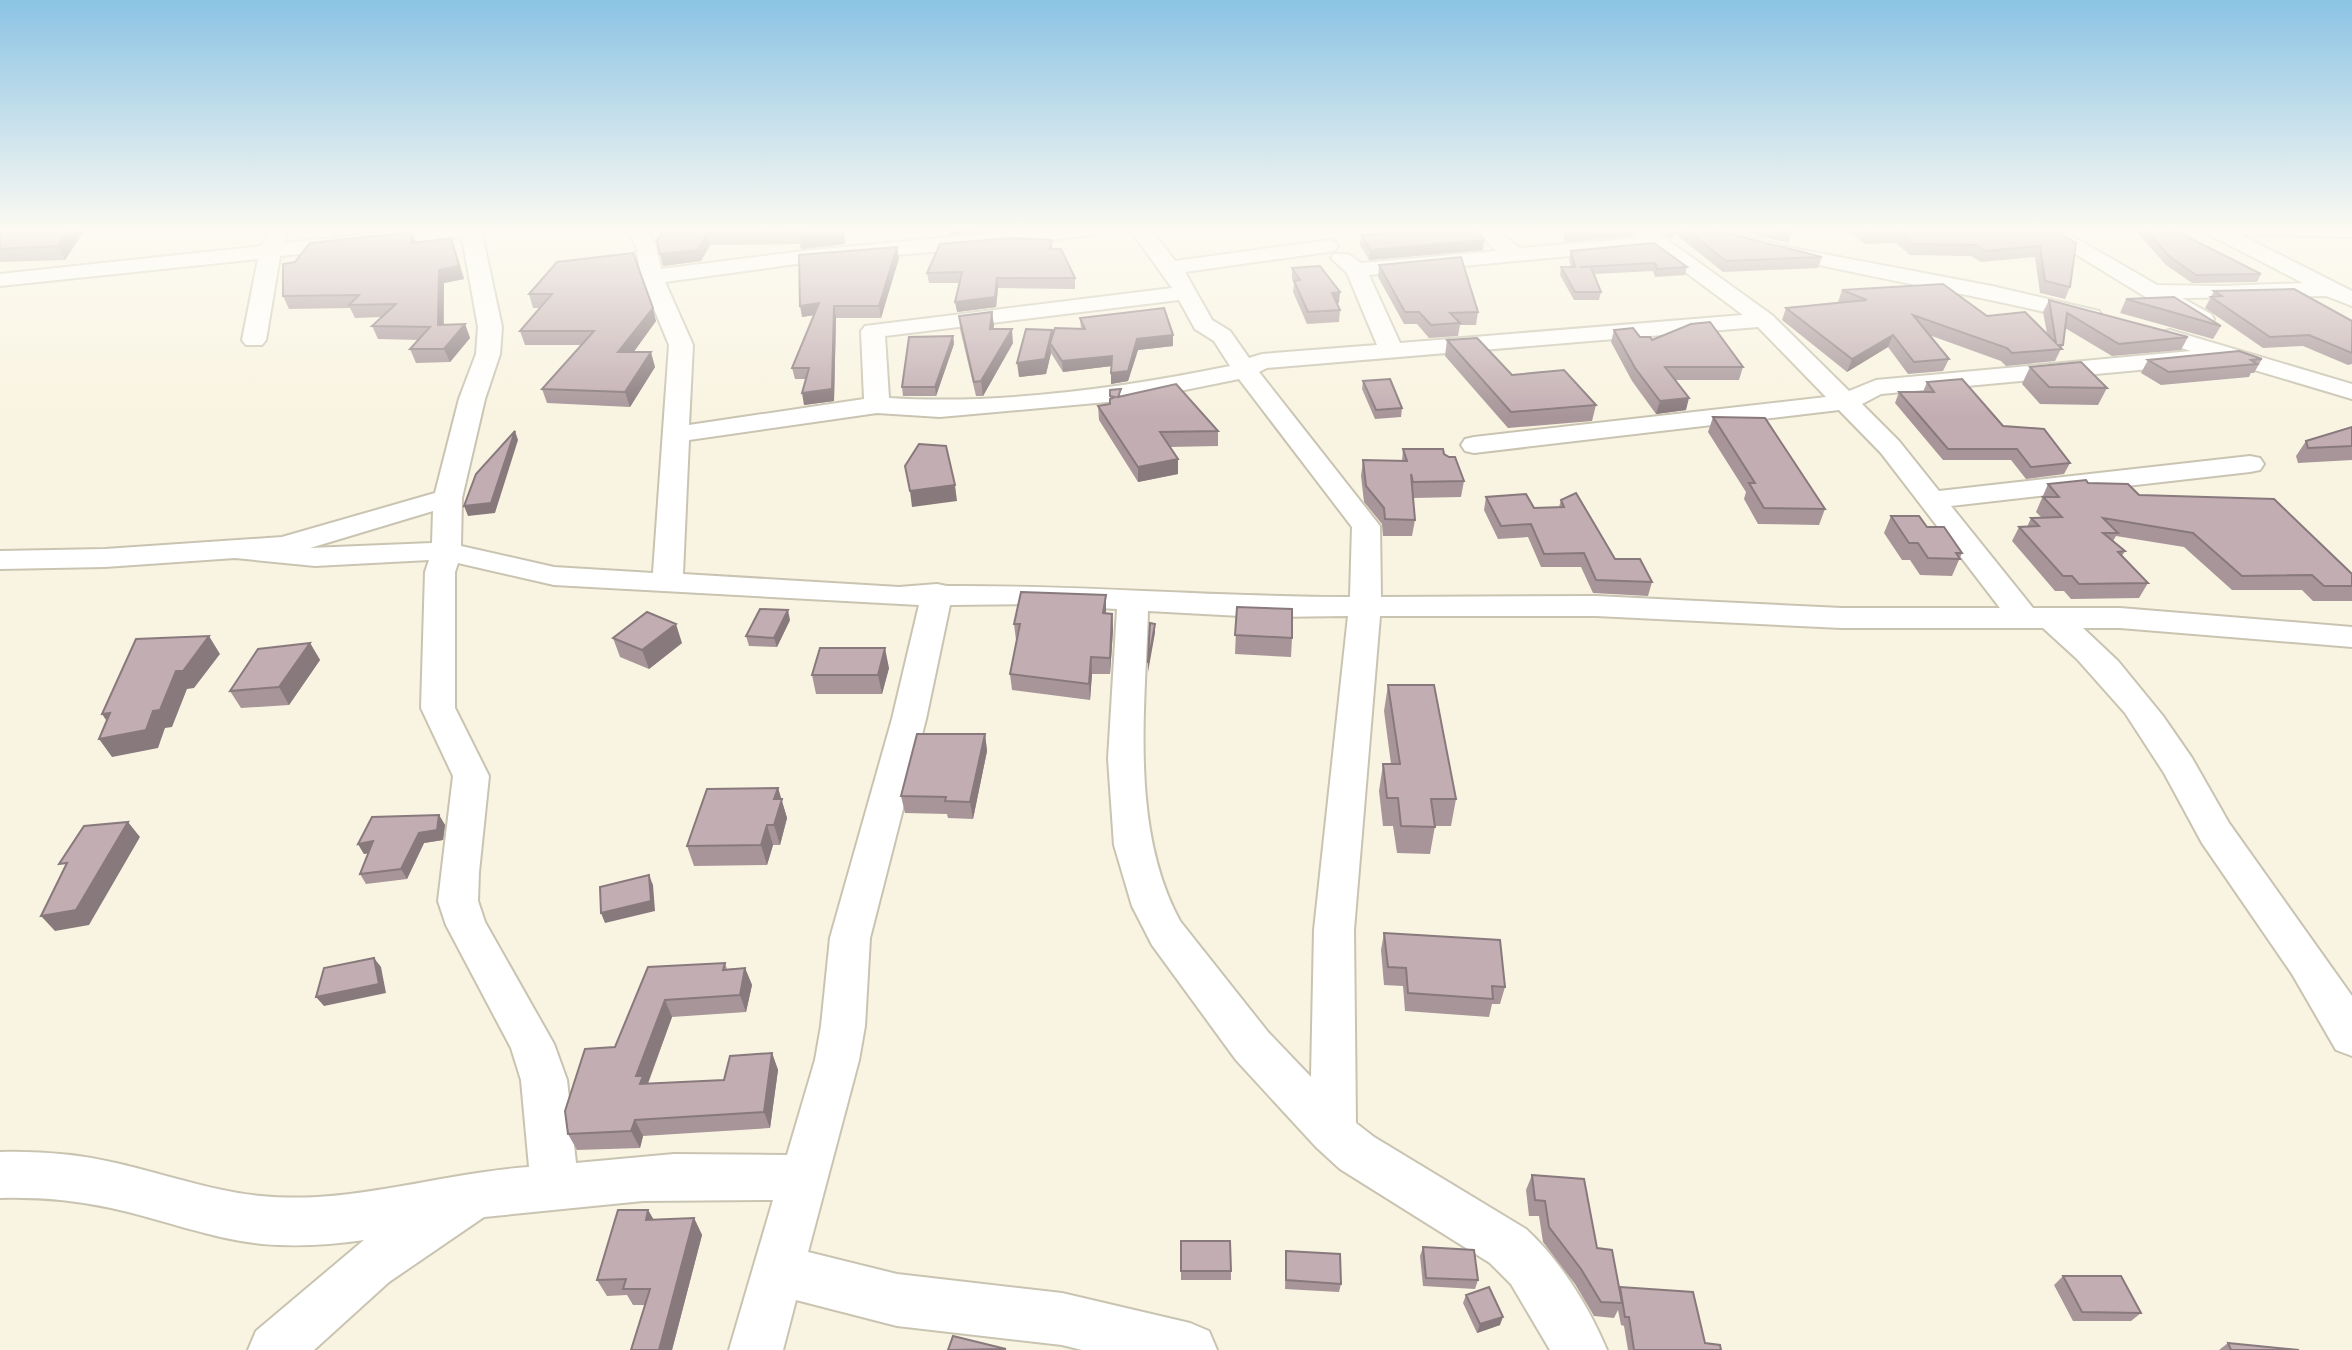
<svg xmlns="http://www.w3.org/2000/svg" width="2352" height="1350" font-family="Arial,sans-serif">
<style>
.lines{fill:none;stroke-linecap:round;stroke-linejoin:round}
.minor-casing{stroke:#c9c4b2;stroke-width:4}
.minor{fill:#fff;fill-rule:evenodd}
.wall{fill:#a79599}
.shaded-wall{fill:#88797d}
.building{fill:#c2adb2;stroke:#88797d;stroke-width:2}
</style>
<rect width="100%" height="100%" fill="#f9f4e1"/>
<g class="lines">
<defs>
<path id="minor" d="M270,228H288L284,243L428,228H496L493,232L482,234L502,327L500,354L485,399L462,498L461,546L554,567L653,573L669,345L641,277L636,246L626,228H646L656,246L661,269L811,250L1051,228H1107L1097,234L1016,245L811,262L665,282L693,345L689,425L864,399L861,331L865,326L1172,288L1129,228H1150L1175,261L1328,240L1335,242L1338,246L1335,250L1328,252L1185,272L1212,320L1230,331L1249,358L1262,354L1377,345L1347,273L1331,258L1334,254H1348L1361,263L1497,251L1471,228H1494L1520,248L1638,238L1628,228H1651L1772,315L1849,391L1876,380L2191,351L2162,342L2158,337L2162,332L2170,330L2352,384V399L2201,354L2204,358L2200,363L2192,365L1881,394L1862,404L1899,441L1939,491L2250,456L2260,458L2264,464L2260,470L2250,472L1951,506L2033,608H2120L2352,627V647L2120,628H2083L2118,661L2163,716L2192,758L2229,823L2352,996V1056L2336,1050L2292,974L2202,843L2164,773L2125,713L2077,659L2043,628H1842L1596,616H1380L1354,930L1356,1123L1374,1137L1526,1229C1560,1260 1589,1307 1607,1350H1550L1511,1284L1490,1263L1340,1169L1316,1147L1236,1060L1152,945L1132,906L1114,845L1108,759L1117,609L1028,604L950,605L926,719L870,938L865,1026L859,1060L808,1252L897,1274L1062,1293L1190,1323L1209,1331L1217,1350H1082L1062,1345L897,1326L796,1300L783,1350H729L773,1200L643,1201L484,1217L389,1282L314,1350H248L256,1331L364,1240C330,1245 297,1247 262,1244C211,1239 162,1219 111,1208C74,1200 38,1197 0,1198V1152C40,1151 77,1154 116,1163C164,1174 211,1191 261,1196C351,1205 439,1173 529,1167L521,1080L511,1048L446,925L438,901L453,776L421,708L425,572L429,560L315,566L235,558L105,567L0,569V551L105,549L282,537L435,493L459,399L476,354L478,327L462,237L280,256L266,340L262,345H246L242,340L258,259L0,286V274L262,246ZM1653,248L1743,315L1400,343L1369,275ZM1179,300L1195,329L1214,341L1230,366C1122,388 999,405 889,398L885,336ZM1758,327L1826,397L1474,437L1465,439L1461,445L1465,451L1474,453L1839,410L1881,453L2000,608H1842L1596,596L1381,597L1380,526L1259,372L1267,368ZM1239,379L1352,527L1350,597C1215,597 1082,585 947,586L937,584L899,587L683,574L689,440L877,413L940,417L1140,399ZM433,511L432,543L310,548ZM458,563L554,585L919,605L892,719L830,938L821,1026L815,1060L787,1155L674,1154L576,1163L567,1080L554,1044L485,922L478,901L479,872L489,776L455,708V572ZM1148,611L1259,617L1348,616L1314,930L1311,1077L1268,1032L1180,921C1130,828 1145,713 1148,611Z
M1684,228H1717L1792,248L1992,286L2099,311L2102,316L2099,321L2091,323C1957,289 1820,271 1687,232Z
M2033,228H2058L2157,285L2223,286L2303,283L2204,232L2201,228H2352V237L2239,234L2352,291V306L2326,296L2182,298L2211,314L2214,319L2211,324L2203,326L2144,296Z"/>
</defs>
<use href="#minor" class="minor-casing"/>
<use href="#minor" class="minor"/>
</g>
<path class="wall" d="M0,228H86L65,260L0,262Z
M665,228H844L845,244L801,249L800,244L710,245L701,261L663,266Z
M1421,228H1476L1484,240L1483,250L1369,260L1360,245L1361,235L1397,233L1398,230L1423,229Z
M1561,228H1634L1632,236L1565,242Z
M1655,228H1707L1822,257L1818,268L1723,272L1674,233L1672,239Z
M1727,228H1775L1792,232L1788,243Z
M1843,228H2052L2070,287L2065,299L2040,293L2035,257L1981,262L1971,256L1910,255L1896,243L1865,244Z
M2133,228H2170L2261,274L2257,282L2192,283L2166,265Z
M412,232L416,242L456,251L464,279L444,283V325L465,324L470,338L450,362L416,363L410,349L419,340L378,339L372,326L382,317L355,318L350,308L289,309L283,296L295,262Z
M1052,240V249L1075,278V289L998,288L996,307L957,312L960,283H929L927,273Z
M1571,251L1687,267L1685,275L1655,277L1653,271L1594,274L1601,292L1599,300H1574L1560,275L1561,267H1571L1569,259Z
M899,258L881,318H836L834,401L804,405L806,379H795L792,368L814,315L802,317Z
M557,262L656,321L633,352L655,367L630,407L547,403L542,389L582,345H525L520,331L540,308H533L529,294Z
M1379,265L1478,312L1476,325H1460L1458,336L1429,338L1417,324H1404L1378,277Z
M1292,268L1339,303L1337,304L1340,310L1339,322L1307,324L1293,292L1294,283L1292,279Z
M1842,290L1987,316L2047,333L2043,312L2049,300L2188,337L2181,350L2112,356L2065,328L2063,345L2055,361L2006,366L2001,361L1929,335L1949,359L1943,371L1908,374L1888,347L1847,372L1782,320L1786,308L1838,302Z
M2214,291L2352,321V364L2348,365L2303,346L2263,348L2205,308Z
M2126,299L2221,326L2213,339L2120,313Z
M992,312L993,329L1013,343L983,396H976L960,329L959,316Z
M1080,318L1173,346L1138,350L1128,381L1111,384V366L1063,372L1051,353L1046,374L1019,377L1052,336L1081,329Z
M1614,330L1743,367L1739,380H1675L1686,410L1656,414L1632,381L1611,342Z
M953,336L954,344L936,396H903L902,387Z
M1447,340L1512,375L1596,405L1592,421L1508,428L1445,356Z
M2262,359L2254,373H2251L2249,377L2161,385L2141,373L2148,360Z
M2030,367L2107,388L2098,405L2040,404L2022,384Z
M1363,381L1402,408L1401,417L1375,419L1362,389Z
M1927,382L2070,463L2064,474L2026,479L2011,460H1943L1895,403L1899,392H1923Z
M1110,390L1121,396L1218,431V446L1170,447L1178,474L1138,482L1099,420L1098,406L1110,404Z
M1713,417L1825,509L1819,525L1758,524L1744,499L1746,492L1708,432Z
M2352,427V460L2298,463L2296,456L2306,441Z
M1403,449L1444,454L1464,481L1461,497L1413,498L1415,520L1412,536H1383L1382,524L1364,502L1361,476L1363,460L1402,461Z
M2088,483L2139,495L2352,574V601H2313L2302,590H2232L2184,547L2116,536L2113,541L2125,551L2122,556L2148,583L2139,598L2071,599L2064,591H2055L2012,541L2019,527H2027L2031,518H2042L2036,512L2048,484Z
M1486,497L1534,508L1559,507L1561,500L1615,559L1652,582L1648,596L1593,593L1581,567H1541L1528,537L1498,539L1484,510Z
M1891,516L1927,527L1962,553L1952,576L1920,575L1910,560H1902L1884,533Z
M1237,607L1292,638L1291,657L1235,654Z
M1106,611V613L1112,614L1113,630L1110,674H1092L1090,700L1012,690L1010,674L1017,640H1016L1014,624Z
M790,620L777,647L749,646L746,636Z
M613,638L682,643L649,669L620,657Z
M310,643L320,660L289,705L241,708L230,691Z
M889,668L882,694H816L812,675Z
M1388,685L1456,799L1451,826H1435L1430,854L1397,853L1393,826H1383L1379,791L1383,764H1391L1384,711Z
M985,734L987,751L973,819L948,818L947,814L905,813L901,796Z
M778,788L787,818L780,845H773L767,865L694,866L687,846Z
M439,815L445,825L443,840L424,843L407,879L366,884L360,874L368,853L364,854L358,844Z
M1384,933L1505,987L1500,1004H1492L1489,1017L1405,1011L1403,986L1384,985L1381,950Z
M725,963L727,969L745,968L752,985L746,1012L672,1017L648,1084L724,1080L772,1053L778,1070L770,1128L643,1136L640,1148L577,1150L568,1134L615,1047L648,967Z
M1532,1175L1597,1248L1619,1288L1705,1343L1721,1350H1628L1624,1326L1621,1325L1618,1310L1614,1318L1594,1316L1575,1284L1543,1242L1539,1216H1529L1526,1190Z
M648,1210L654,1220L694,1218L702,1235L672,1350H631L645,1305H633L627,1295L607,1296L597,1280Z
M1181,1241L1231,1271V1280H1181Z
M1423,1247L1478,1280L1475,1289L1423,1286L1420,1256Z
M1286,1251L1341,1284L1339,1292L1285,1289Z
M2063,1276L2141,1313L2131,1321H2073L2054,1285Z
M1466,1295L1500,1325L1477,1333L1463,1303Z
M2228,1343L2299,1350H2219Z"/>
<path class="shaded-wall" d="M70,228H86L65,260L58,246Z
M363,228H401L365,232Z
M844,228L845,244L801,249L799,237Z
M949,228H976L975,232L950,235Z
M412,232L417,244L411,243Z
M707,233L710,245L701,261L663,266L660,254Z
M451,238L464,279L444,283L443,338L438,325L439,270Z
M1484,240L1483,250L1369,260L1370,250Z
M897,247L899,258L881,318L879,306Z
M997,278L998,288L996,307L957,312L955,302Z
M1340,292L1339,303L1331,304L1332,293Z
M819,303L821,314L802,317L800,306Z
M834,306L836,318L834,401L804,405L802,393Z
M653,308L656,321L623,367L618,352Z
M992,312L994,325L992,343L990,329Z
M465,324L470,338L450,362L444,349Z
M1012,329L1013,343L983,396L981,381Z
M1052,330L1053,344L1050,343L1051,353L1046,374L1019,377L1017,363Z
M1173,335V346L1138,350L1128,381L1111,384V373L1137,339Z
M1893,335L1888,347L1847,372L1852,359Z
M953,336L954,344L936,396L935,387Z
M651,352L655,367L630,407L625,392Z
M1112,356V366L1063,372L1062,361Z
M1689,398L1686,410L1656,414L1660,401Z
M515,431L518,440L495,513L468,516L464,506Z
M1178,459V474L1138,482V467Z
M955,485L957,501L912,507L910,491Z
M1106,595V611L1103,629V613Z
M788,610L790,620L777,647L774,638Z
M1112,614L1113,630L1110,674V658Z
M676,624L682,643L649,669L642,650Z
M1155,624V633L1148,672V663Z
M209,636L220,654L194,688L187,689L172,727L165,728L158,748L112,757L99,739L153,711L176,671Z
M310,643L320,660L289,705L279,687Z
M885,648L889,668L882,694L878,675Z
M1091,657L1092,674L1090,700L1089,684Z
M110,713L114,732L102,714Z
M985,734L987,751L973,819L970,802Z
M778,788L787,818L780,845L774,825V799Z
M439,815L445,825L443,840L424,843L407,879L401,869L419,833Z
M128,822L140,837L89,925L55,931L41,916Z
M767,825L773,845L767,865L761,845Z
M373,841L379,851L364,854L358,844Z
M649,875L653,885L655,911L605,923L601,913Z
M374,958L381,967L386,993L324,1006L316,997Z
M745,968L752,985L746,1012L740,995Z
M665,1000L672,1017L647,1085L649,1101L636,1076Z
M772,1053L778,1070L770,1128L764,1112Z
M635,1120L643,1136L640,1148L631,1131Z
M648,1210L657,1226L646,1220Z
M694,1218L702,1235L672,1350H659Z
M1503,1317L1500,1325L1477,1333L1480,1324Z"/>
<path class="building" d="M0,228H70L58,246L0,249Z
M665,228H843V233L799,237L802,232L707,233L698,250L660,254L657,241Z
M1436,228H1476L1484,240L1370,250L1361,235L1399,233L1398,230L1437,229Z
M1566,228H1598L1567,231Z
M1684,228H1707L1822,257L1726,261Z
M1775,228H1786L1792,232Z
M1861,228H2052L2076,243L2070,287L2045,281L2040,246L1986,251L1976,245L1914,244L1900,232L1869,234Z
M2144,228H2170L2261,274L2196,275L2170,257Z
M412,232L411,243L451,238L459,266L439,270L438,325L465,324L444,349H410L430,327L372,326L396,304L349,305L359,295L283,296V264L295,262L310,243Z
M1011,238L1052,240L1050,249H1061L1075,278H997L995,297L955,302L962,272L927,273L940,244Z
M1654,243L1687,267L1657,269L1655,263L1580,267H1591L1601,292H1575L1561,267H1575L1571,251Z
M897,247L879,306H834L832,389L802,393L809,368H792L819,303L800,306L799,255Z
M633,253L653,308L618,352H651L625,392L542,389L594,331H520L552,294H529L557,262Z
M1461,257L1478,312L1450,313L1460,323L1431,325L1419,312H1405L1379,265Z
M1320,266L1340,292L1332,293L1340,310L1308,312L1294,281L1300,280L1292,268Z
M1943,284L1987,316L2025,312L2056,343L2049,300L2188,337L2119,344L2067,313L2063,345H2058L2062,349L2012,353L2007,348L1913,315L1949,359L1914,362L1893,335L1852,359L1786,308L1867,300L1842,290Z
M2294,289L2352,321V353L2309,335L2270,337L2211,297L2222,296L2214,291Z
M2174,297L2221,326L2126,299Z
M1164,308L1173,335L1137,339L1128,371L1111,373L1112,356L1062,361L1050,343L1055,328L1085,329L1080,318Z
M992,312L990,329H1012L981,381L974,382L959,316Z
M1710,322L1743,367H1665L1689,398L1660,401L1635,368L1614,330L1633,328L1640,337H1650L1652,340L1691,324Z
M1026,329L1052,330L1045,359L1017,363Z
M953,336L935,387H902L909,337Z
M1477,338L1512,375L1564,370L1596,405L1511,412L1447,340Z
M2239,351L2262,359L2251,360L2257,364L2169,372L2148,360Z
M2081,362L2107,388L2049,387L2030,367Z
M1390,379L1402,408L1376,410L1363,381Z
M1962,379L2003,426L2044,429L2070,463L2031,467L2017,449H1948L1899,392H1934L1927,382Z
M1176,384L1218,431L1160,432L1178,459L1138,467L1098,406L1110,404V399L1115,397L1110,396V390L1121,389L1118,397Z
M1713,417L1765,418L1825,509L1764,508L1749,483H1755Z
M2352,427V446L2308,448L2306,441Z
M515,431L491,503L464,506L476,474Z
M919,444L946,446L955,485L910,491L905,466Z
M1403,449H1443L1444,454L1449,457H1455L1464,481L1413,482L1411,474L1415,520L1385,519L1384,508L1366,486L1363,460L1407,461Z
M2086,480L2088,483L2128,484L2139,495L2274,499L2352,574V586H2324L2312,575L2242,576L2193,533L2103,518L2118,533H2103L2125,551L2118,552L2148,583L2079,584L2072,576H2063L2019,527L2039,526L2031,518L2062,517L2043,497H2059L2048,484Z
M1576,493L1615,559H1640L1652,582L1596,580L1584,553L1544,554L1531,524L1501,526L1486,497L1526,494L1534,508L1564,507L1561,500Z
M1891,516H1919L1927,527H1944L1962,553H1956L1960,559L1928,558L1918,543H1909Z
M1021,592L1106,595L1103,613L1112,614L1110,658L1091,657L1089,684L1010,674L1020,624H1014Z
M1237,607L1292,609V638L1235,635Z
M760,609L788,610L774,638L746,636Z
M647,612L676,624L642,650L613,638Z
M1150,623L1155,624L1148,663L1149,640Z
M209,636L183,671H176L160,710L153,711L146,730L99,739L110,713L102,714L136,639Z
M310,643L279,687L230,691L258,649Z
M820,648H885L878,675H812Z
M1388,685H1434L1456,799H1431L1435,827L1401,826L1398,798H1387L1383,764H1400Z
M917,734H985L970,802L945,801L946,797L901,796Z
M778,788L774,799H782L774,825H767L761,845L687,846L707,789Z
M439,815L437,830L419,833L401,869L360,874L373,841L358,844L372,817Z
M128,822L76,910L41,916L67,863L59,864L84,826Z
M649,875L651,901L601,913L600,887Z
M1384,933L1500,940L1505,987L1492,986L1493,999L1408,993L1406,968L1388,967Z
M374,958L379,984L316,997L324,968Z
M725,963L723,970L745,968L740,995L665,1000L636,1076H643L640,1084L724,1080L730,1056L772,1053L764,1112L635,1120L631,1131L568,1134L565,1111L585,1049L615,1047L648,967Z
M1532,1175L1584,1179L1597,1248L1612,1250L1622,1303L1601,1302L1581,1269L1549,1227L1545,1201L1535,1200Z
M618,1210H648L646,1220L694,1218L659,1350H631L650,1289H623L626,1279L597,1280Z
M1181,1241H1230L1231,1271H1181Z
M1423,1247L1474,1250L1478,1280L1426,1278Z
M1286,1251L1340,1254L1341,1284L1286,1280Z
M2063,1276H2121L2141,1313L2082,1312Z
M1489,1287L1503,1317L1480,1324L1466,1295Z
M1620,1287L1693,1292L1705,1343L1720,1345L1721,1350H1634L1629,1317H1625Z
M953,1336L1006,1349L948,1350Z
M2228,1343L2299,1350H2231Z"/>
<linearGradient id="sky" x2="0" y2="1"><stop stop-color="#8bc3e4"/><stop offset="0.55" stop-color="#fcfaf2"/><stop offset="1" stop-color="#fcfaf2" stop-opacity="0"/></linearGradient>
<rect width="2352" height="417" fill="url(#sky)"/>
</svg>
